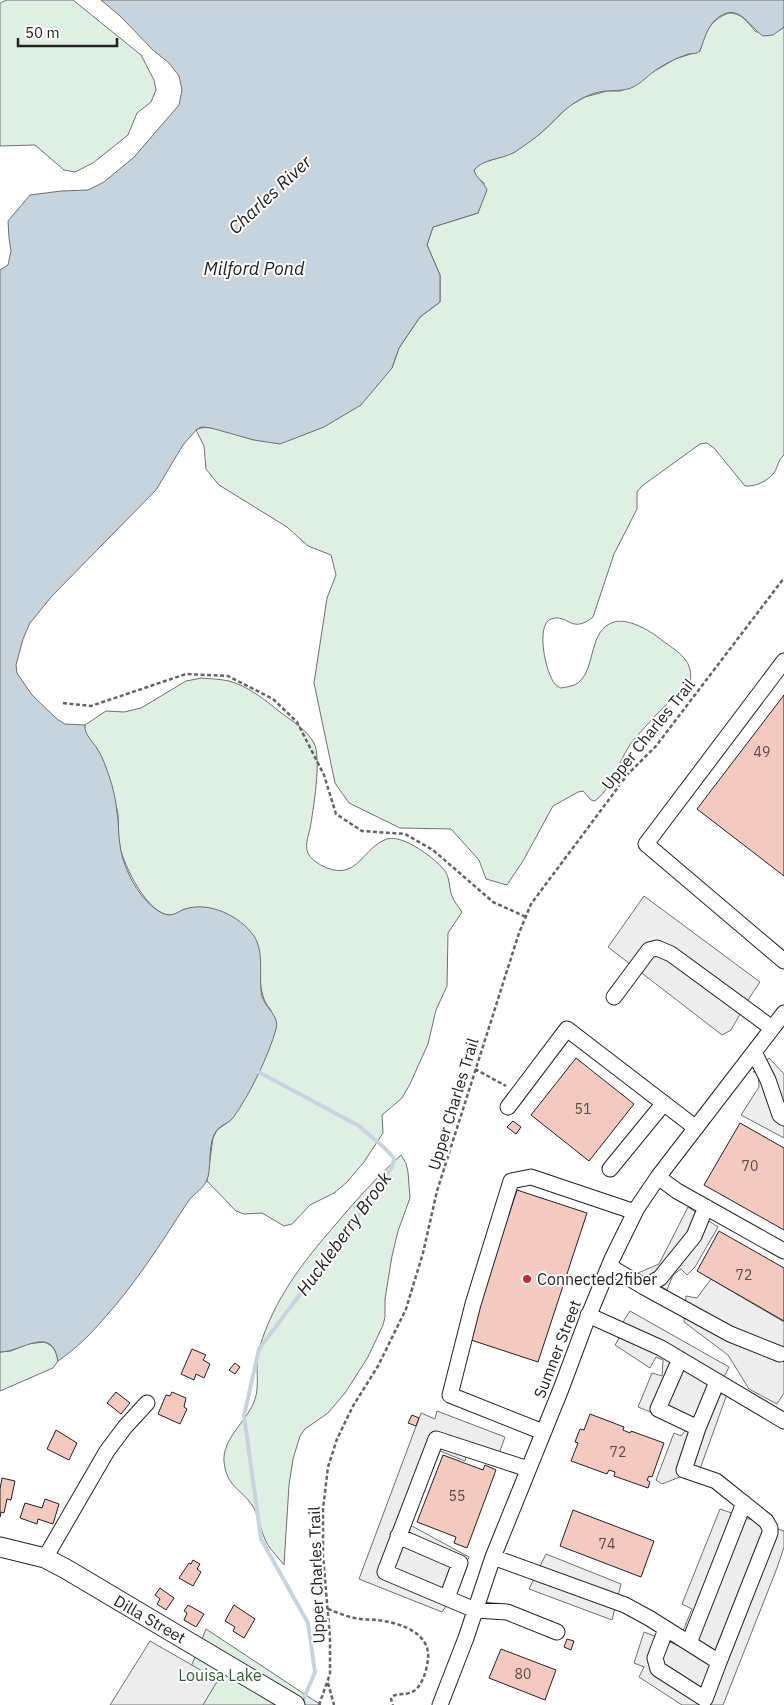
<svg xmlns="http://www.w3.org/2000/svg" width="784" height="1705" font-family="'IBM Plex Sans',sans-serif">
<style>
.green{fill:#e0efe3;stroke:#6f6f6f}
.parking{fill:#ededed;stroke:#6f6f6f}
.water{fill:#c7d3dd;stroke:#6f6f6f}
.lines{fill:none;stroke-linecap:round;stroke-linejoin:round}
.stream{stroke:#c7d3dd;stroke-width:4}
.building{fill:#f3c9c0;stroke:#222}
.minor-casing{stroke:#222;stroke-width:17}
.major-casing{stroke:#222;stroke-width:21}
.path{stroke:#646464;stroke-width:2.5;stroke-dasharray:4 2.5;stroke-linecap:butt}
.minor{stroke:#fff;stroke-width:15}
.major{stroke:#fff;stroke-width:19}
.poi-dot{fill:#c62828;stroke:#fff;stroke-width:2}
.labels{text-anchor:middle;stroke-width:4;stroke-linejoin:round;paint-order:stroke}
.number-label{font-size:14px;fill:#564c4a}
.street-label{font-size:16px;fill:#222;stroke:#fff}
.poi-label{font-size:16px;fill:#222;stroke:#fff;text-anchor:start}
.park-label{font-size:16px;fill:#2f5e38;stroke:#fff}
.water-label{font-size:18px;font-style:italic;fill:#222;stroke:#fff}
</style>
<rect width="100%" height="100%" fill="#fff"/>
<path class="green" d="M7,0H73L141,55L154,80L156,90L151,102L137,113L128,135L93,163L75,172L64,170L35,145L0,146V3Z
M729,13C742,13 747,22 756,32L780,30L784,27V455C778,460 778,467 774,473C767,481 756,487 745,486L714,448L707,443L700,444L642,486L637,492V509L614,554L593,617C571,635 568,613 551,619C535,625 546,674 555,684C556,685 560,688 561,688C567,687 575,686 579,682C596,668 588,630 614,622C628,618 649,630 659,638C669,646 688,656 690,670C692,676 690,687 686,692C682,696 675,697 670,701C658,712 647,725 636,737C619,755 616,785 595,801L591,800L583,791L578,792L553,806L523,861L507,885L486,879L479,860L451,829L400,828L349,803L335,783L314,683L327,598L336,575L331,555L308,546L287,527L219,485L206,469L204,446L196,430C207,422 240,436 254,440L392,368L399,348L420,317L440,302V275L427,245L433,227L478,213L484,183L475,176L474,170L479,164L513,153L541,133L569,106L585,97L607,91H621L675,59L700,51C705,32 710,20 729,13Z
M202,678C211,679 220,679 229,681C248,686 265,700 280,712C292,721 307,730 314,743C322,758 313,811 310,829C308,837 304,847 309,855C313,861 320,865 327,868C358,880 363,847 387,839C403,834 436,859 445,871C450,878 449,889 452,896C454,902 459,907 462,912L448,933L447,986L436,1010L428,1044L410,1084L402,1098L382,1115L383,1133L364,1162L347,1182L334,1193L310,1205L292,1224L284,1226L262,1213L244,1214L236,1211L207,1181L213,1138L217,1130L231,1120L271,1010C256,995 261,964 257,943L184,909C179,912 175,915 170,915C148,915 124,866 120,847C117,835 120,821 117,809C108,783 95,757 84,731L85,725L106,711L124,712L141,708L186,681Z
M401,1155L406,1163L408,1172L410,1198L398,1231L392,1256L385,1299V1317L383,1325L368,1357L345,1393L328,1413L305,1429L300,1436L293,1459L289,1485L284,1565C277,1556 268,1548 264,1537C260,1528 258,1514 252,1505C240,1488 227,1487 224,1462C222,1439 246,1422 254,1402C261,1385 254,1366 259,1349C274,1299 302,1263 336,1224C356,1200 378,1176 401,1155Z
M44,1342C54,1346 56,1351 58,1361L53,1368L0,1391V1352L11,1351L27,1344Z
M206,1629L321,1705H176Z"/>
<path class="parking" d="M644,896L760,982L750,997L731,1030L722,1035L608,947Z
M769,1058L784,1074V1138L741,1115L759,1087L758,1072H753Z
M688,1207L718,1227L695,1267L687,1275L681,1269L673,1275L667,1290L638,1273L659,1264Z
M711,1279L784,1322V1393L777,1404L749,1389L728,1355L684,1322L686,1296L697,1298Z
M630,1311L729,1367L718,1389V1394H727L700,1469L662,1484L656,1480L674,1433L681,1436L688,1427L638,1407L652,1373L662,1376L663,1360L656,1357L650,1368L615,1345L621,1335L624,1320Z
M437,1411L505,1437L496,1462L467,1453L465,1461L440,1451L410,1525L469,1557L449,1602L442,1612L359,1579L421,1413L435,1419Z
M720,1509L784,1531V1547L777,1568L723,1705H682L639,1677L644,1667L634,1663L644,1632L677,1645L692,1609L682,1604Z
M546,1554L621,1584L612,1620L529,1589Z
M150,1641L218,1680L203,1705H110Z"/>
<path class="water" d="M101,0H784V27L773,35L763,36C752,29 742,9 727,13C703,20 704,52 697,53C694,54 689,53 686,55C676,58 667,63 659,68C649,74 641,84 631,88C623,91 616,90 608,91C595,91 581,98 570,106C560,113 552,124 542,132C534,139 524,146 515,152C501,160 484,158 474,170C476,178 484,182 487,190L478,213L433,227L427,245L440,275V302L420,317L399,348L392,368L361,405L324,427L280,444L254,440L211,428L202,427L197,429L183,445L156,490L52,596L30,623L23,639L16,665L17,673L32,695L57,719L65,724L85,725C84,735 93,741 98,750C103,758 106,767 109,776C113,787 116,801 117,812C119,823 118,834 120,845C123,869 140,902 162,913C172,918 177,912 185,909C209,901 240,916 254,936C265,953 258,977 262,996C265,1008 280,1016 276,1029C269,1055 249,1096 233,1118C229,1123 221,1125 217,1130C206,1143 213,1170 206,1182C202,1190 192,1195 187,1203C160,1245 134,1286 100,1323C87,1338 74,1350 58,1361C52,1324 22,1352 0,1352V270L8,265L11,251L9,238L8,221L30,195L61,191L88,190L104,182L134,157L179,105L182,90L179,76L169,63L153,50L120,16Z"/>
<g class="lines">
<path class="stream" d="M255,1070L359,1126C366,1133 392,1152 394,1159L392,1167L349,1229L259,1349L244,1416L261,1539L308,1623L315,1672L301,1705"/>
</g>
<path class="building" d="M784,695V876L697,809Z
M576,1058L634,1104L589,1161L531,1115Z
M513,1121L521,1127L516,1134L507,1127Z
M740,1123L784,1148V1230L704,1185Z
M517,1190L587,1213L538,1362L468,1339Z
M719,1231L784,1268V1321L697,1271Z
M192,1349L206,1355L203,1360L210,1364L204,1378L196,1374L194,1380L181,1374Z
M235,1363L240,1367L235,1374L229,1370Z
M116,1392L130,1403L121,1414L107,1403Z
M172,1392L186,1398L184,1407L187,1409L180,1424L158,1414L166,1395L170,1396Z
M590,1414L624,1427L623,1430L630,1433L631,1431L664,1443L652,1477L649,1476L647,1480L650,1482L648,1488L614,1476L615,1472L609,1470L607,1474L571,1461L578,1443L575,1442L580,1429L584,1430Z
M412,1415L419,1418L416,1426L408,1423Z
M56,1430L77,1443L69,1460L47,1449Z
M443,1455L483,1470L485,1465L496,1470L467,1548L454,1543L456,1537L417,1522Z
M2,1478L15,1481L11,1500L7,1499L4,1513L1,1512L0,1517V1489Z
M45,1499L59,1504L53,1524L38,1519L37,1524L20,1518L25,1503L42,1508Z
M573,1510L654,1541L641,1577L560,1546Z
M193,1560L200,1564L197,1569L201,1572L193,1586L179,1578L189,1563L191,1564Z
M160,1588L174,1598L166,1610L157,1604L160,1599L155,1595Z
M188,1605L204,1614L196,1627L184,1620L187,1613L184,1611Z
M234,1605L255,1619L244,1638L233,1631L235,1627L225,1621Z
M567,1639L574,1641L571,1650L564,1647Z
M501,1649L556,1670L545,1700L489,1678Z"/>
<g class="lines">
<defs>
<path id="minor" d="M784,661L646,844L784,961
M614,997L649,950L657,948L671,954L772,1028
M754,1052L768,1080L780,1115L784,1118
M508,1107L567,1029L696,1128
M610,1169L664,1103
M658,1177L677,1191L784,1251
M609,1266L644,1287L660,1278L694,1236L706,1207
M644,1287L730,1334L780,1354
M588,1315L661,1348L784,1421
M698,1428L717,1382
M543,1432L450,1395L473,1304L511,1181L531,1177L635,1212
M528,1469L436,1439L385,1572L475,1610L507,1612L557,1632
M398,1536L460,1563L447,1598
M493,1557L625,1605L649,1618L719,1662L770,1533V1528L766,1521L716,1481L684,1470L698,1428L658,1409L680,1359
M45,1558L107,1451L125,1427L147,1403
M666,1629L655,1658L658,1669L705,1699L719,1662
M689,1643L744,1503
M440,1705L466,1638L493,1557L561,1389L586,1322L612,1259L637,1208L658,1177L784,1013"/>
<path id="major" d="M0,1547L45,1558L66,1569L295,1705"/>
</defs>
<use href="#minor" class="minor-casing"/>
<use href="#major" class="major-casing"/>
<path class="path" d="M63,703L91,706L186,674L228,676L273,699L297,722L324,775L336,814L362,831L405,834L433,850L493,902L526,917
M475,1069L506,1086
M328,1609C338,1613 350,1618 361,1619C366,1620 371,1619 376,1620C398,1622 431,1632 428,1659C427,1669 422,1688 412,1692C406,1695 399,1693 393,1696L391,1699L393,1705
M328,1683L334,1705
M319,1705L330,1674V1638L323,1556V1509L328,1467L337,1439L353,1406L378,1366L406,1309L423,1253L437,1191L519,933L531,904L628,774L656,746L784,578"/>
<use href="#minor" class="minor"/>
<use href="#major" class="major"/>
</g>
<circle class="poi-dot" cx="527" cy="1279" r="5"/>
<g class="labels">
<g class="number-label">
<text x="762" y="757">49</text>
<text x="583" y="1114">51</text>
<text x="750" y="1171">70</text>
<text x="744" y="1280">72</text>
<text x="618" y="1457">72</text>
<text x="457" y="1501">55</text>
<text x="607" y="1549">74</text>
<text x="523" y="1679">80</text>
</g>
<g class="street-label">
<text transform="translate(648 734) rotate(-51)" y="6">Upper Charles Trail</text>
<text transform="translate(453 1104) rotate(-73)" y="6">Upper Charles Trail</text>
<text transform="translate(557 1349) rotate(-69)" y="6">Sumner Street</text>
<text transform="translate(316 1575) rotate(-92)" y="6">Upper Charles Trail</text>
<text transform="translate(150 1619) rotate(30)" y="6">Dilla Street</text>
</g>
<g class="poi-label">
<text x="537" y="1285">Connected2fiber</text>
</g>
<g class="park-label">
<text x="220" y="1681">Louisa Lake</text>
</g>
<g class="water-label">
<text transform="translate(270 195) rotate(-43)" y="6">Charles River</text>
<text x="254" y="275">Milford Pond</text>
<text transform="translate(344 1234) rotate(-54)" y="6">Huckleberry Brook</text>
</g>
</g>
<path d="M18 38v8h99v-8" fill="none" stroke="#222222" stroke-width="2.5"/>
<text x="25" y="38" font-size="15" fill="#222222" stroke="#ffffff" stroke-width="4" paint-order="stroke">50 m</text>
</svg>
